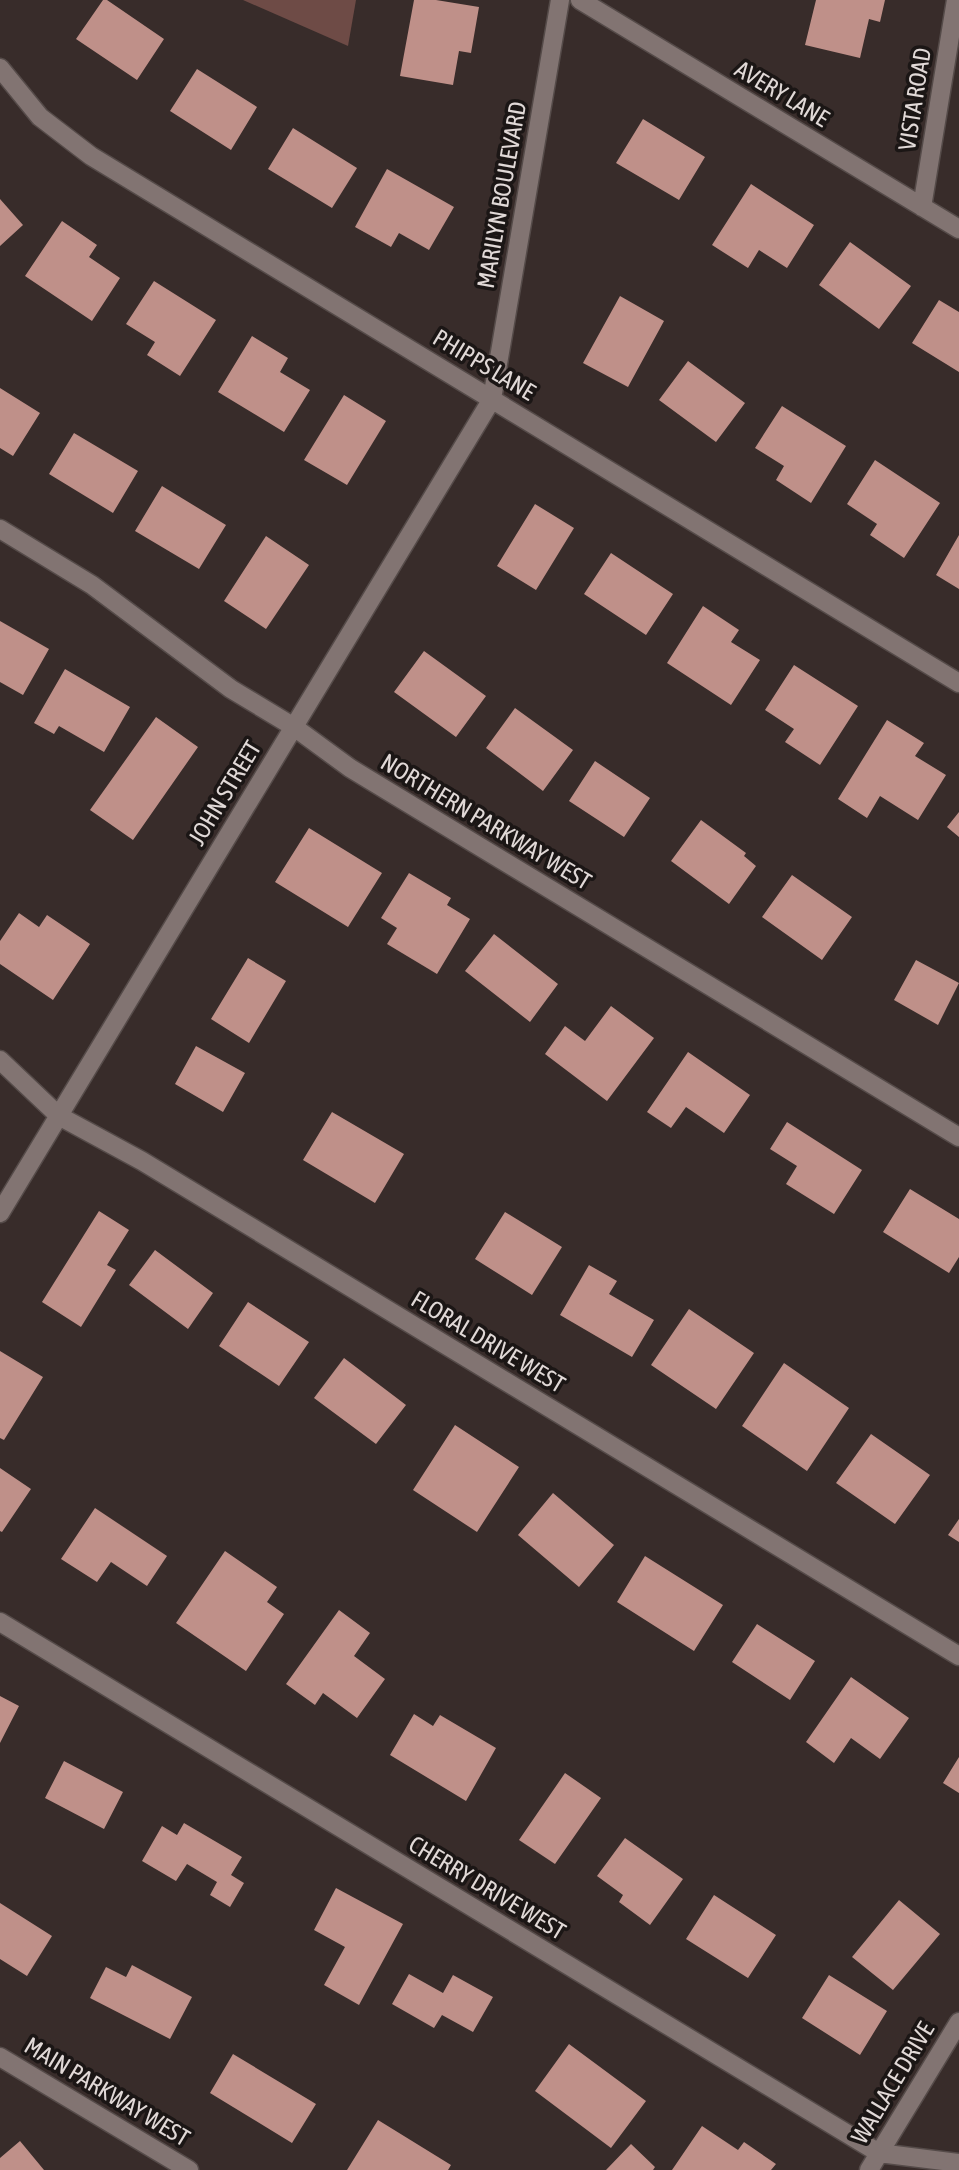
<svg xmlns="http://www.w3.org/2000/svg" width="959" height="2170" font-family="'Asap Condensed',sans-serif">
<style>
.green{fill:#6e4b46}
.building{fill:#bf9089}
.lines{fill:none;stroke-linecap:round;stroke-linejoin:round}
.minor-casing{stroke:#554b49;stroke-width:21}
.minor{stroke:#827472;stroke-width:18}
.labels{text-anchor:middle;stroke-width:7;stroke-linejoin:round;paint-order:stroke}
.street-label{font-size:24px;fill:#e1d9d7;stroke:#1b1615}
</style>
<rect width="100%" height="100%" fill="#382c2a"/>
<path class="green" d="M243,0H356L348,46Z"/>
<path class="building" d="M103,0H107L164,39L137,80L76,39Z
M414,0H436L479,7L471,53L459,51L453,85L400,76Z
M816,0H885L880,22L869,19L860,58L805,45Z
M197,69L257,107L231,150L170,111Z
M643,119L705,157L679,200L616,163Z
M293,128L357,168L332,208L268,169Z
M387,169L454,207L429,250L399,233L391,247L355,227Z
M751,184L814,225L787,268L759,250L748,268L712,245Z
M0,199L23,225L0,246Z
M62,221L97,245L89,257L120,278L92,321L25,276Z
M850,242L911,286L879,329L819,285Z
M154,281L216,320L180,376L147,355L155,342L126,324Z
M620,296L664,321L628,387L583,363Z
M939,300L959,312V372L912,343Z
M252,336L288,358L280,372L310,390L284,432L218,392Z
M688,361L745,403L716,442L659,400Z
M0,388L40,413L13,456L0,448Z
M344,395L386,421L347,485L304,460Z
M782,406L846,446L811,503L776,480L784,466L755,448Z
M74,433L138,471L113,513L49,474Z
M875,460L940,503L904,558L870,535L877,524L847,504Z
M162,486L226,525L199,569L135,531Z
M535,504L574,528L536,590L497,566Z
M959,535V589L936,575Z
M266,536L309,565L266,629L224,601Z
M611,553L673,594L646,635L584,594Z
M703,606L739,630L731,642L760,660L731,705L667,663Z
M0,621L49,649L23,695L0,682Z
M424,651L486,696L456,737L394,692Z
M794,665L858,706L820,765L785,742L794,729L765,710Z
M65,669L130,707L104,752L59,726L54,734L34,723Z
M515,708L573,750L543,791L486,748Z
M156,717L198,747L133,840L90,810Z
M887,720L924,743L915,756L946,775L918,820L880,796L867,818L838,799Z
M595,761L650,798L624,837L569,801Z
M959,812V837L947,827Z
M701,820L746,853L744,856L756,866L729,904L671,861Z
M309,828L382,873L348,927L275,882Z
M409,873L451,898L447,905L470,919L437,974L387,944L397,928L381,918Z
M792,875L852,917L822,960L762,917Z
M19,913L39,927L47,915L90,944L53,1000L0,964V941Z
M494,934L558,984L530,1022L465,971Z
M248,958L286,981L249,1043L211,1019Z
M916,960L959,983L938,1025L894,1000Z
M611,1006L654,1038L607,1101L545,1054L565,1026L585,1041Z
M196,1046L245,1073L223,1112L175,1084Z
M688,1052L750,1095L724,1133L686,1107L671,1128L647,1112Z
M332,1112L404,1154L375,1203L303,1160Z
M787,1122L862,1170L834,1214L786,1184L797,1166L770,1149Z
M910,1189L959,1219V1257L949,1273L883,1232Z
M99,1211L129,1230L107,1265L116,1270L81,1327L42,1302Z
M505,1212L562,1247L532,1295L475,1259Z
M155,1250L213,1293L188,1329L129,1285Z
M589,1265L617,1281L609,1294L654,1320L632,1357L560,1315Z
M248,1302L309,1342L279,1386L219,1346Z
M689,1309L754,1353L716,1409L651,1365Z
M0,1351L43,1377L4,1440L0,1438Z
M344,1358L406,1405L376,1444L314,1398Z
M784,1363L849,1408L807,1471L742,1426Z
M455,1425L519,1467L477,1532L413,1490Z
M871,1434L930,1475L895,1524L836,1483Z
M0,1468L31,1489L2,1532L0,1531Z
M553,1493L614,1545L579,1587L518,1535Z
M95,1508L167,1556L147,1586L111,1562L97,1582L61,1559Z
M959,1519V1542L948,1535Z
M225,1551L277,1587L267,1602L284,1614L246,1671L176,1623Z
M645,1556L723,1605L694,1651L617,1602Z
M339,1610L370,1633L354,1656L385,1679L357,1718L323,1693L315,1705L286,1684Z
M757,1624L815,1661L790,1700L732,1662Z
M851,1677L909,1718L880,1759L851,1738L834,1763L806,1742Z
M0,1696L19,1706L0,1743Z
M414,1714L433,1726L440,1715L496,1748L466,1801L390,1755Z
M959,1757V1793L943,1783Z
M64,1761L123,1792L104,1829L45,1798Z
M565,1773L601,1798L555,1864L519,1840Z
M184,1823L242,1857L231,1875L244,1883L230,1907L210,1895L217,1882L187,1864L176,1881L142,1861L162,1826L177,1835Z
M625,1838L683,1879L650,1925L619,1902L623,1895L597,1876Z
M336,1888L403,1924L359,2005L324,1985L345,1947L314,1930Z
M714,1895L776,1935L748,1978L686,1939Z
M899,1900L940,1934L893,1990L852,1957Z
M0,1903L52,1936L27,1976L0,1959Z
M132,1965L192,1997L170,2039L90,1998L106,1967L126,1977Z
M409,1974L443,1993L453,1975L493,1997L473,2032L442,2015L434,2028L392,2004Z
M829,1975L887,2011L860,2055L802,2018Z
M569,2044L646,2101L611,2148L535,2091Z
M233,2054L316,2104L292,2143L210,2093Z
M378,2120L451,2165L448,2170H347Z
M702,2126L738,2150L744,2142L776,2164L771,2170H672Z
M20,2141L44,2170H0V2158Z
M631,2144L655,2167L653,2170H606Z"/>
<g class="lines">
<defs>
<path id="minor" d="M580,0L959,229
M0,68L40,117L91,156L959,683
M922,207L956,0
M0,529L92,585L231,689L294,727L350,768L959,1137
M0,1060L59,1116L142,1161L959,1656
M0,1213L492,399L560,0
M0,1622L879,2153L959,2163
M0,2057L189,2170
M869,2170L959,2022"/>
</defs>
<use href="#minor" class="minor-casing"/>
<use href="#minor" class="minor"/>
</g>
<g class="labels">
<g class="street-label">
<text transform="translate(782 94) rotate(31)" y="8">AVERY LANE</text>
<text transform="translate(915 99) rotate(-81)" y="8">VISTA ROAD</text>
<text transform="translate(502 195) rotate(-80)" y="8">MARILYN BOULEVARD</text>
<text transform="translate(484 365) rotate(31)" y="8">PHIPPS LANE</text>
<text transform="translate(225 793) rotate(-59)" y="8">JOHN STREET</text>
<text transform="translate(486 822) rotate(31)" y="8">NORTHERN PARKWAY WEST</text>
<text transform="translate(488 1342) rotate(31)" y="8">FLORAL DRIVE WEST</text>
<text transform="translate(487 1888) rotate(31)" y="8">CHERRY DRIVE WEST</text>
<text transform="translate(893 2083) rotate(-59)" y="8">WALLACE DRIVE</text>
<text transform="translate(107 2092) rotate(31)" y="8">MAIN PARKWAY WEST</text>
</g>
</g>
</svg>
